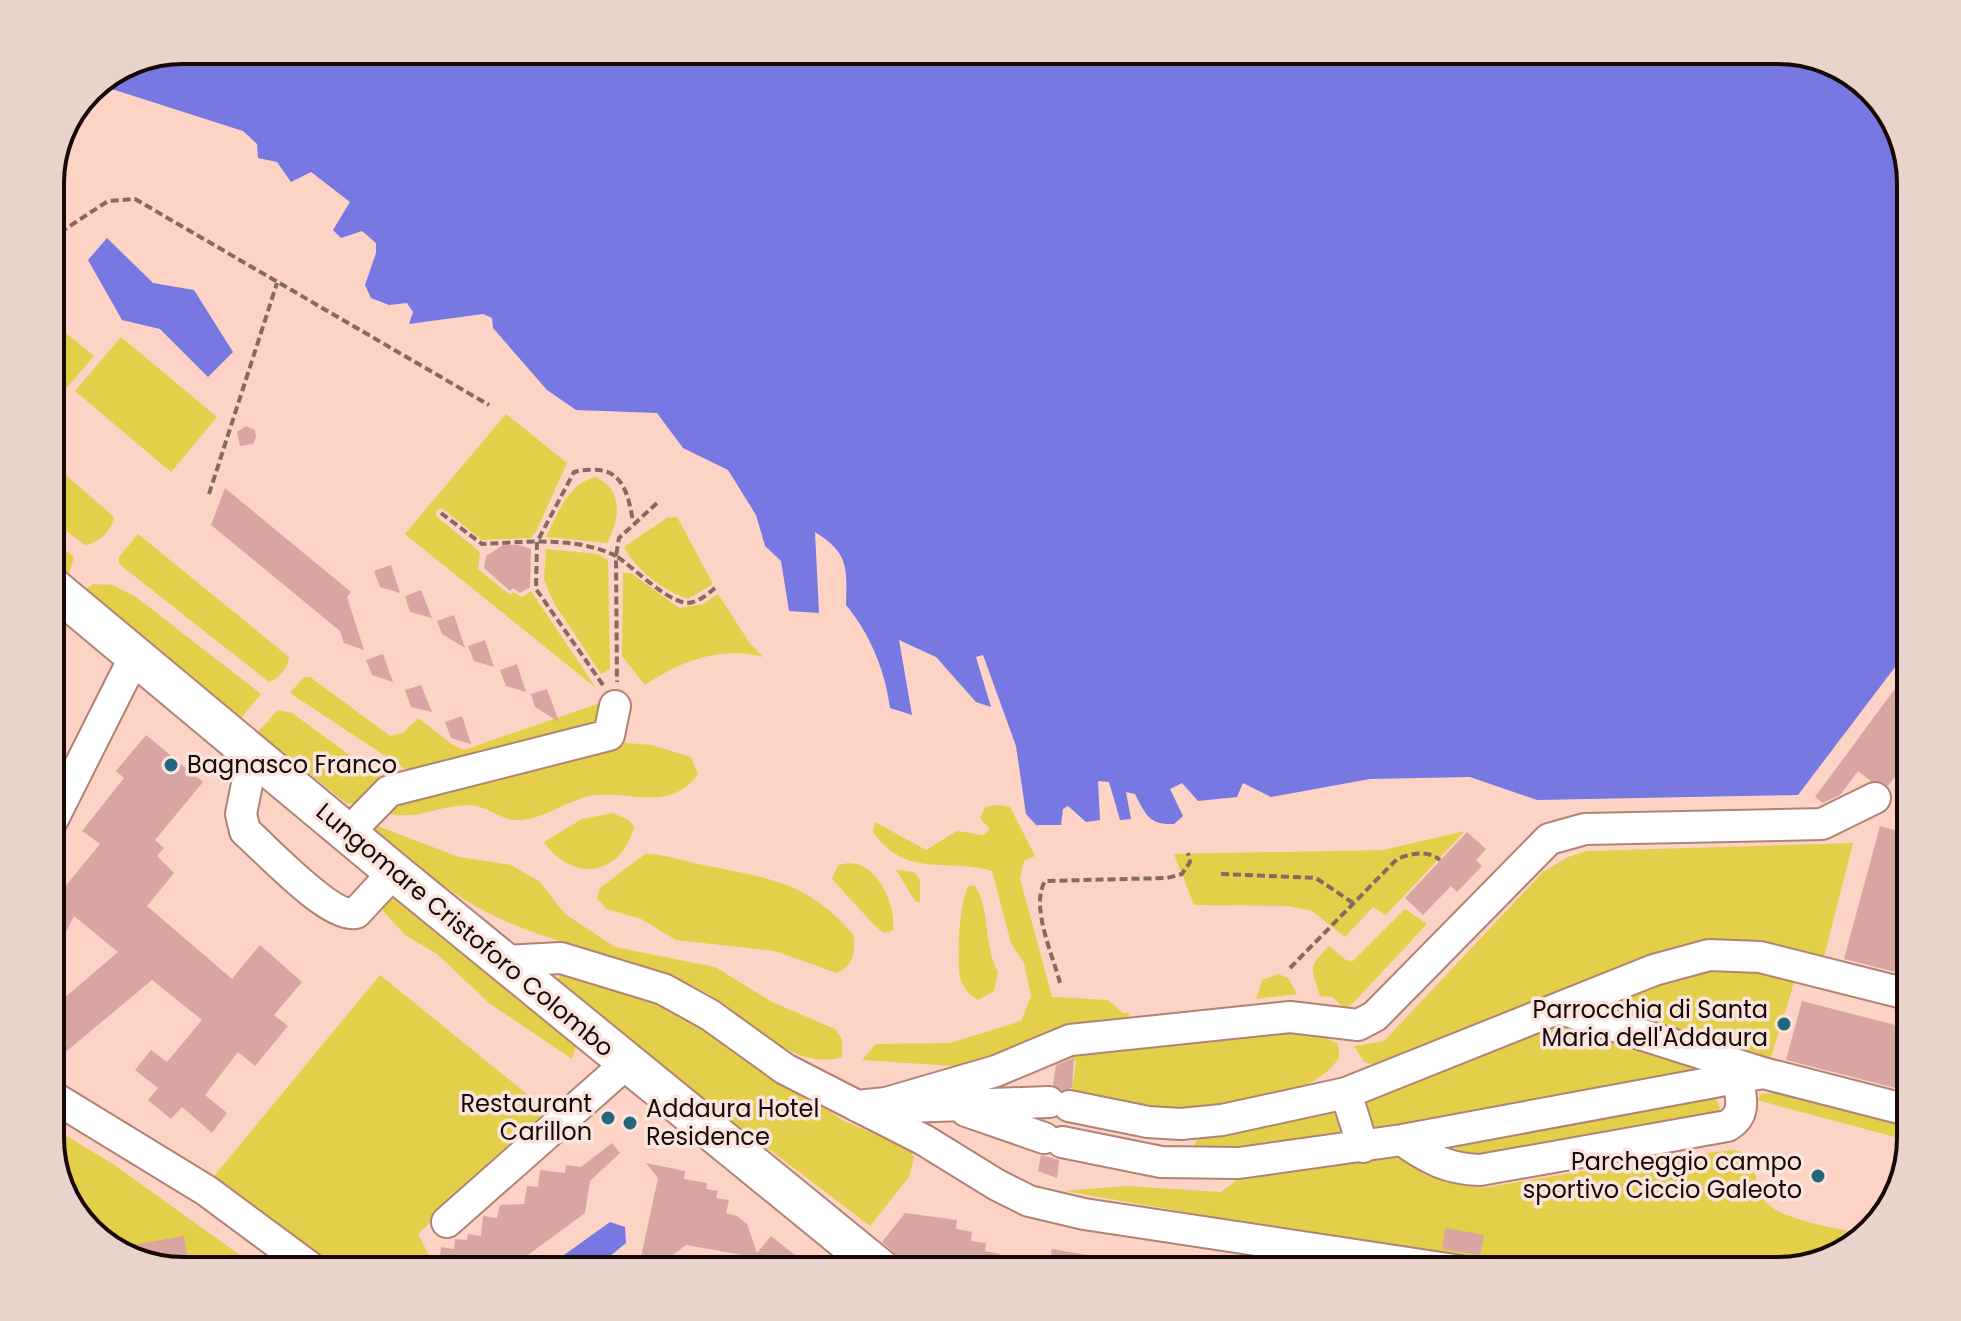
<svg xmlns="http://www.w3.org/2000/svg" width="1961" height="1321" font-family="Poppins,sans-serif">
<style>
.green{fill:#e3cf4a}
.water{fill:#7778e1}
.building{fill:#d9a5a3}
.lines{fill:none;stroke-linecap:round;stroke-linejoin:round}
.minor-casing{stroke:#b28373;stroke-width:34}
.major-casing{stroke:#b28373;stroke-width:42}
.path{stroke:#866a61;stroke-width:4;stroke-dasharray:8 4;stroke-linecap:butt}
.minor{stroke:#fff;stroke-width:30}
.major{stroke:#fff;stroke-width:38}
.poi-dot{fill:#24677a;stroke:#fae5de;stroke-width:3}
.labels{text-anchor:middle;stroke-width:7;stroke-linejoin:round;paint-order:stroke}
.poi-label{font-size:24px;fill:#190904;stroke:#fae5de;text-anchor:end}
.street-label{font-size:24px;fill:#190904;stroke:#fae5de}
.rim{fill:none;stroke:#190904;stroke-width:4}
</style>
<rect width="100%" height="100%" fill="#fcd3c5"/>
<path class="green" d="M50,320L94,356L53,404L50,402Z
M121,337L217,417L171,472L75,391Z
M506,414L567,463L536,532L531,538L482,540L442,508L436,511V516L480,552L478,569L510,595L513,592L522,597L531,591L596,688L405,534Z
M50,461L114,517C112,530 99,543 85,545L50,519Z
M595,477C624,489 620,519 607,543L546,537C558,513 568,484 595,477Z
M677,517L713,584L688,599C664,591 636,570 624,547L667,518Z
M138,534L289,657C288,667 279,679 269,682L119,564V557Z
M50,537L74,557L69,574L50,559Z
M546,549L598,554L608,560L610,669L601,674L554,603L544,580Z
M623,573H631L679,608L703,604L718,594L749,642L763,657C720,646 681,661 645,685L622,656Z
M93,584L113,585L136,597L261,694L241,718L86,589Z
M304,677H310L390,736L403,733L418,718L453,745L464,750L603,702L598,726L461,762L454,759L408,771L290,693Z
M278,710L292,713L384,780L356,803L347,804L258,732Z
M604,741L651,745L691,757L698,774C691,784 681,792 669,795C647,802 621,792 596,795C569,798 548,818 520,820C500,821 487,805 468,805C432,806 414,824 378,810Z
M997,805L1010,807L1035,856L1024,861L1020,878L1052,997L1108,1000L1123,1013H1130L1127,1025L953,1066L862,1060L876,1044L950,1043L1021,1021L1031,996L1024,963L1011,943L992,871C945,857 908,880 873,832L875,822L926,850L957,831L983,835L990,829L980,818L985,807Z
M612,813L627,819L634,826C622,876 573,884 544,842L582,819Z
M372,824L459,857L511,865L539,881L565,914L615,947L715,967L772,1002L835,1029L842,1039V1057C792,1072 748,1018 710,995C640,954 554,949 483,910C442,889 406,856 370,828Z
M1465,831L1386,915L1373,907L1345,937L1312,911L1288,906L1194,905L1174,854L1383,850Z
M1853,843L1824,957C1769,941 1723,937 1667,950L1376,1066L1364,1062L1354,1046L1384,1041L1543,872L1568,857L1587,851Z
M645,854C663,854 677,859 694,863C763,878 803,877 853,934C856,952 854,965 837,973L775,951L676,940L641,919L607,909L597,899L600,888Z
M849,863C878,863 896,905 893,930L885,933L876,927L832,879L838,865Z
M896,870L914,872L920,880V903L915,901Z
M969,886H975C991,911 983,945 998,972L994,991L978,1000C970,995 965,990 961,981C956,965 959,899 969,886Z
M384,896H400L578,1041L572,1059L489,1003L437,954L405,935L383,911Z
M1405,909L1427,924L1355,1001L1345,1009L1332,997L1320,996C1312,967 1306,969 1329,946L1346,960L1353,961Z
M1721,968L1748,969L1795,980L1770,1060L1598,1008L1657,984Z
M574,974L626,989L683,1013L844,1121L908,1148L914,1157L909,1177L870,1226L556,987L559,976Z
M1278,974L1288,978L1297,994L1256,999L1262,980Z
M380,975L548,1111L418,1234L429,1255L411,1271H340L210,1181Z
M1560,1023L1720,1070L1372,1136L1357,1101Z
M1297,1031L1317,1034L1338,1044L1339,1057C1319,1096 1222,1111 1181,1112C1144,1112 1107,1101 1071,1094L1076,1062L1069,1055Z
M1785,1092L1911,1121L1910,1141L1757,1100L1761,1094Z
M1716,1098L1720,1108L1715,1117L1482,1159L1437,1148Z
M1339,1107L1350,1140L1198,1152L1194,1146L1201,1132Z
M50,1126L113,1164L262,1271H183L109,1248L68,1204L50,1146Z
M1733,1150C1764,1155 1749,1186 1768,1204C1786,1221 1839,1228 1864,1235L1844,1253L1778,1271H1570L1448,1258L1065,1191L1127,1186L1221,1192L1237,1180L1394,1157L1412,1164L1424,1175L1482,1188L1650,1160Z"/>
<path class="water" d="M1778,50L1852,73L1897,124L1911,183V646L1798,795L1537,800L1470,777L1370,779L1271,797L1243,783L1237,797L1198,801L1182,783L1170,789L1183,816L1174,824C1149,825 1146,815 1135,794L1126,792L1131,819L1120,820L1109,782L1098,781L1100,820L1086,822L1068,806L1063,809L1061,825H1036L1026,814L1016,746L983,655L976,657L991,707L976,702L936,657L899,640L912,715L890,708C885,670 870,634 846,605C847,568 849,553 815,532L819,613L789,611L781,561L765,546L756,515L728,470L683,448L657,413L576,410L547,390L493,328L492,318L483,314L409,324L413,312L407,303L389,305L371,298L365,285L376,253V243L362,231L341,238L333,230L350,202L311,172L291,182L277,162L258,158L257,144L243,131L96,84L133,60Z
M107,238L153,283L194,290L233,352L208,377L160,329L122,320L88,260Z
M610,1222L625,1227L626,1243L593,1270L577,1271L564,1255Z"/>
<path class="building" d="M246,426L255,430L256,437L253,444L240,446L237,432Z
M225,488L351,592L347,597L364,650L344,643L340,631L211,525Z
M503,545H519L531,549L530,587L520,593L513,588L510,591L484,568L486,556Z
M391,565L400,593L380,587L374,571Z
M421,590L432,618L410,612L405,596Z
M454,615L465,648L442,634L437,621Z
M485,640L494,667L474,661L468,646Z
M383,654L393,682L372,675L366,660Z
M517,664L526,692L506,686L500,670Z
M1911,667V755L1888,786L1871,781L1858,771L1840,795L1823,803L1815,797Z
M421,685L432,712L411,707L405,690Z
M547,689L559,722L535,707L531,694Z
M462,716L471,744L451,738L445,722Z
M146,735L203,782L155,840L164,848L157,856L174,873L147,906L232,979L260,945L302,982L274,1015L288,1026L255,1066L238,1052L205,1095L227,1113L212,1133L182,1107L171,1119L148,1100L158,1088L135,1070L151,1050L167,1062L202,1020L152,980L50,1065V1010L118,952L74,916L50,964V905L100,844L82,831L124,778L116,771Z
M1880,826L1911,835V976L1844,959Z
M1467,832L1486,849L1476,860L1482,866L1457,892L1451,886L1423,915L1405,898Z
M1802,1001L1911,1029V1092L1786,1060Z
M1074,1058L1072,1088L1062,1090L1053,1085L1056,1065Z
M612,1143L620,1153L590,1181L585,1213L513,1266L495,1262L494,1271H438L441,1247L454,1249L455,1239L467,1240L468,1234L481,1236L483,1216L497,1218L500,1205L524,1204L527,1186L538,1187L540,1170L565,1173L566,1165L581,1167Z
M1041,1155L1059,1160L1057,1178L1038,1171Z
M646,1163L685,1171L684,1179L707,1183L706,1189L718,1191L716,1198L729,1200L726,1213L737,1216L747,1224L757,1253L771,1236L815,1271H741L754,1257L686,1245L651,1271H638L658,1178Z
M905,1213L957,1220L956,1229L972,1232L971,1241L986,1243L985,1251L1000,1254L997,1271H904L897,1255L882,1242Z
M1445,1228L1484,1235L1480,1255L1442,1249Z
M184,1236L187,1255L151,1261L110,1249Z
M1052,1249L1123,1261L1122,1271H1048Z"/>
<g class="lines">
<defs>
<path id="minor" d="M253,754L241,814L245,831C266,849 330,919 356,913L394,872
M50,825L135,656
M348,833L389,791L609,735L615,706
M503,961L561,958L663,989L710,1015L785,1069L924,1140L997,1185L1029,1201L1084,1214L1461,1271
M1561,1009L1763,1073L1911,1111
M1346,1093L1363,1147
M50,1095L207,1191L315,1271
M857,1106L886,1103L996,1071L1070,1040L1290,1017L1358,1025L1375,1016L1549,839L1585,829L1822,824L1875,798
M1069,1106L1148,1122L1181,1124L1222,1120L1346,1093L1654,970L1709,955L1760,957L1911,995
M907,1107L1049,1102
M966,1111L1044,1138
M1402,1140C1428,1159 1448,1169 1480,1170L1727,1126C1747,1115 1741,1098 1738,1078
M1062,1142L1161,1162L1239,1163L1402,1140L1763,1073
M447,1222L627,1063"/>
<path id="major" d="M50,585L394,872L883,1271"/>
</defs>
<use href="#minor" class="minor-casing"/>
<use href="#major" class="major-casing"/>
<path class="path" d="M50,239L108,201L135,199L489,405
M209,494L277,283
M657,503L619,538L616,556C634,567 673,609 693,602C701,600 709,593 715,588
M441,513L482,544C525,542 576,536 616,556L617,682
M603,685L536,589L537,542L574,472C618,462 627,484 633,522
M1221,874L1316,878L1353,903
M1290,968L1397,859C1412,853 1427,850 1440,860
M1060,983C1053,955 1030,907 1045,881L1167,878L1182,874L1190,862L1188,853"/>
<use href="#minor" class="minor"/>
<use href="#major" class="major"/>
</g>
<g class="poi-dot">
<circle cx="171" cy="765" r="8"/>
<circle cx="1784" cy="1024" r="8"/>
<circle cx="608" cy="1118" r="8"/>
<circle cx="630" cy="1123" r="8"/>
<circle cx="1818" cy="1176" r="8"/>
</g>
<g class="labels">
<g class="poi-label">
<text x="187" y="773" text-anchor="start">Bagnasco Franco</text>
<text x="1768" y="1018">Parrocchia di Santa<tspan x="1768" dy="28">Maria dell'Addaura</tspan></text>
<text x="592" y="1112">Restaurant<tspan x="592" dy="28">Carillon</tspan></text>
<text x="646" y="1117" text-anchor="start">Addaura Hotel<tspan x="646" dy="28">Residence</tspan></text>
<text x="1802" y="1170">Parcheggio campo<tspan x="1802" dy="28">sportivo Ciccio Galeoto</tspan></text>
</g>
<g class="street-label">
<text transform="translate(465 930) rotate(40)" y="8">Lungomare Cristoforo Colombo</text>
</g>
</g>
<path d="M0 0H1961V1321H0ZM183 64H1778A119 119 0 0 1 1897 183V1138A119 119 0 0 1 1778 1257H183A119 119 0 0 1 64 1138V183A119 119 0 0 1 183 64Z" fill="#e8d3cd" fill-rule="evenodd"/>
<path class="rim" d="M183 64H1778A119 119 0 0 1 1897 183V1138A119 119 0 0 1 1778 1257H183A119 119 0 0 1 64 1138V183A119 119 0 0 1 183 64Z"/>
</svg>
